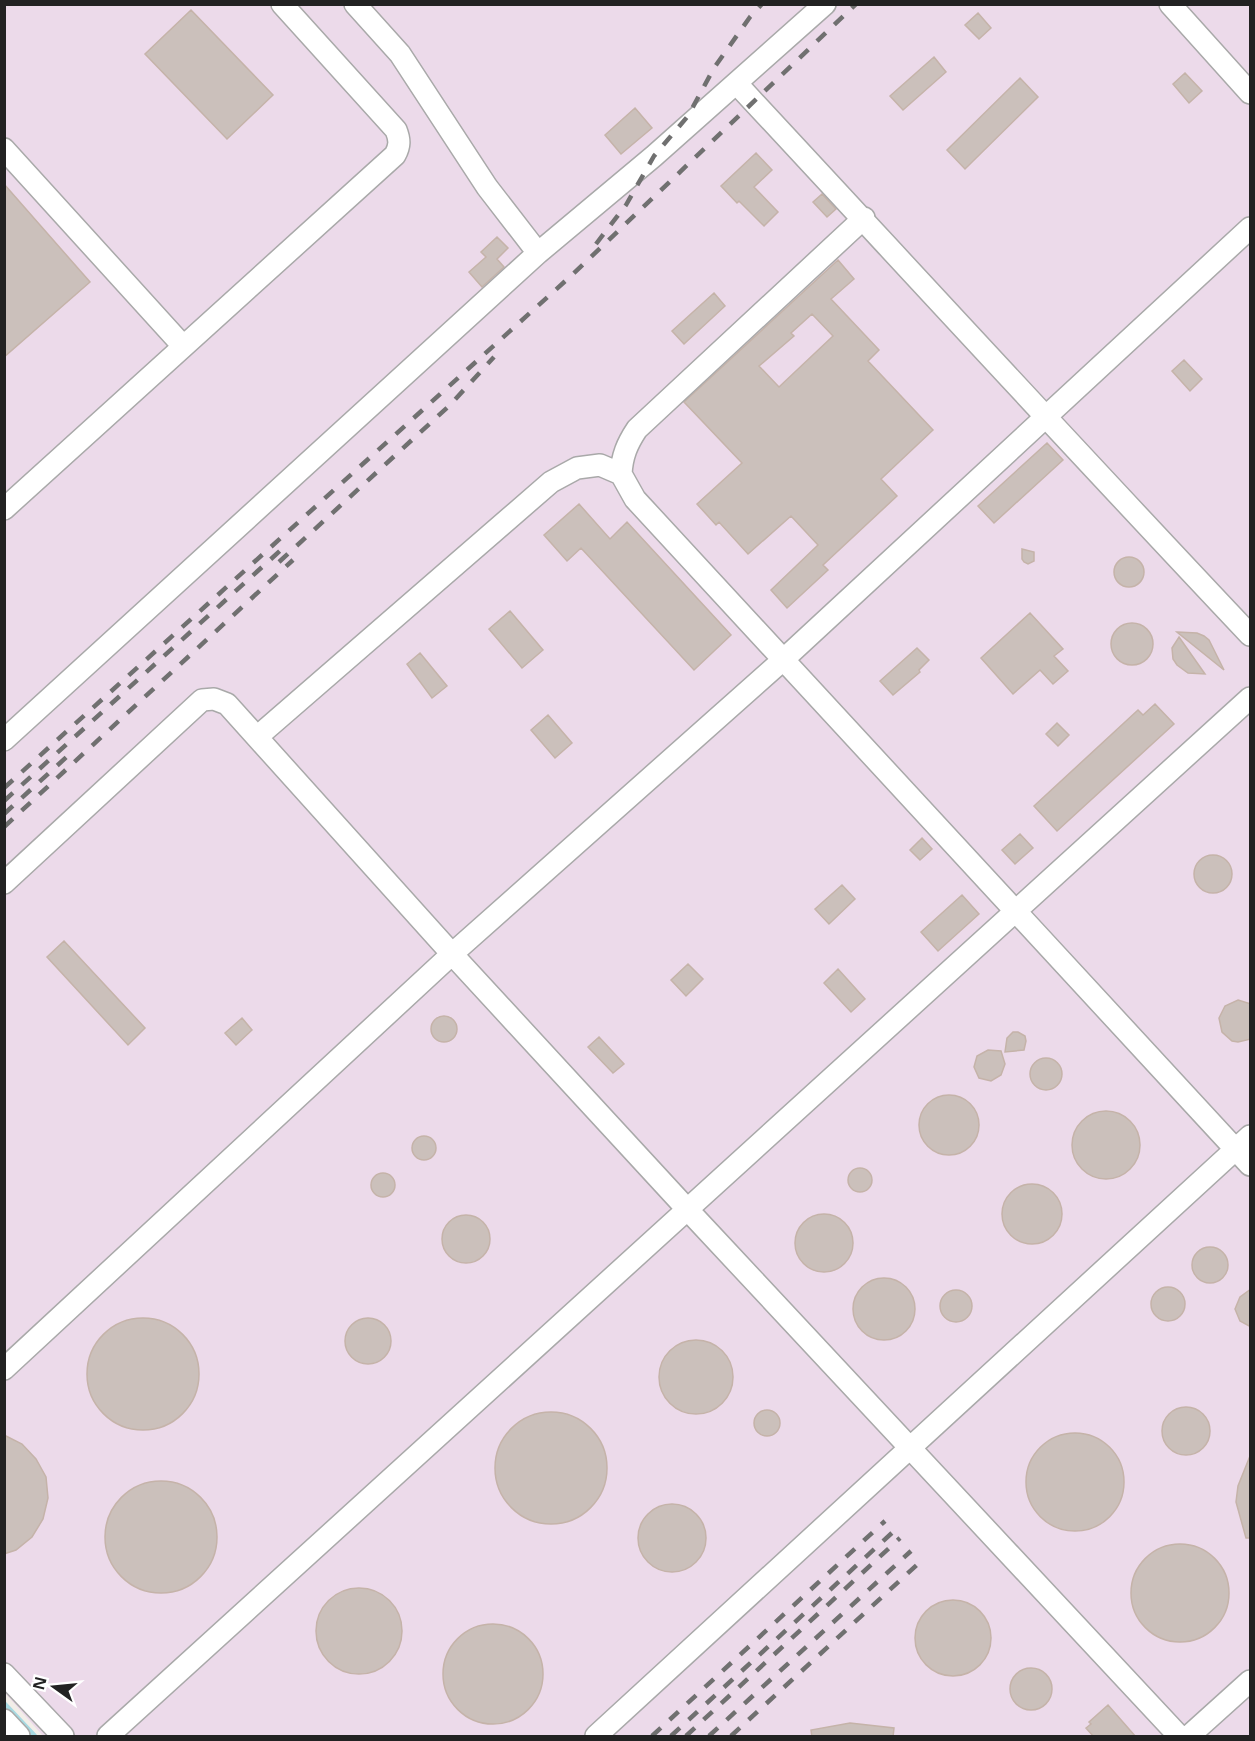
<svg xmlns="http://www.w3.org/2000/svg" width="1255" height="1741" font-family="'Noto Sans',sans-serif">
<style>
.industrial{fill:#ecdaea}
.lines{fill:none;stroke-linecap:round;stroke-linejoin:round}
.stream{stroke:#a7dae2;stroke-width:4.5}
.building{fill:#cbc0bb;stroke:#c5b3a9;stroke-width:1.5;fill-rule:evenodd}
.minor-casing{stroke:#a9a9a9;stroke-width:24}
.minor{stroke:#fff;stroke-width:21}
.rail{stroke:#707070;stroke-width:4.5;stroke-dasharray:12 12;stroke-linecap:butt}
</style>
<rect width="100%" height="100%" fill="#f2eee8"/>
<path class="industrial" d="M4,5H1250V1736H43L5,1693Z"/>
<g class="lines">
<path class="stream" d="M4,1703L35,1736"/>
</g>
<path class="building" d="M191,10L273,95L227,139L145,54Z
M978,13L991,28L979,39L965,25Z
M934,57L946,72L903,110L890,96Z
M1185,73L1202,91L1189,103L1173,84Z
M1020,78L1038,97L965,169L947,150Z
M635,108L652,128L621,154L605,135Z
M756,153L772,170L754,187L778,212L764,226L739,201L737,203L721,186Z
M4,184L90,282L4,357Z
M822,194L836,209L827,217L813,202Z
M497,237L508,248L497,259L504,267L482,287L469,272L486,257L481,252Z
M838,260L854,279L831,299L879,350L868,361L933,430L881,479L897,496L823,565L828,570L787,608L771,590L818,545L791,516L748,554L719,522L716,525L697,504L742,463L684,402ZM812,314L833,336L779,387L759,366L794,336L791,333Z
M714,293L725,306L684,344L672,331Z
M1184,360L1202,379L1190,391L1172,371Z
M1047,443L1063,460L994,523L978,506Z
M579,504L610,539L627,522L731,635L694,670L581,548L567,561L544,535Z
M1022,549L1034,552V561L1028,564L1024,562L1022,559Z
M1114 572a15 15 0 1 1 30 0a15 15 0 1 1-30 0Z
M510,611L543,650L522,668L489,629Z
M1030,613L1063,649L1054,656L1068,671L1053,684L1040,670L1013,694L981,658Z
M1111 644a21 21 0 1 1 42 0a21 21 0 1 1-42 0Z
M1177,632L1197,633L1204,636L1209,640L1224,670Z
M1179,637L1205,674L1188,673L1177,665L1173,659L1172,648Z
M917,648L929,660L919,670L920,672L893,695L880,681Z
M420,653L447,686L432,698L407,664Z
M1155,704L1174,724L1057,831L1034,806L1138,710L1143,715Z
M548,715L572,743L555,758L531,730Z
M1057,723L1069,735L1058,746L1046,734Z
M1020,834L1033,848L1015,864L1002,850Z
M922,838L932,849L920,860L910,850Z
M1194 874a19 19 0 1 1 38 0a19 19 0 1 1-38 0Z
M842,885L855,899L829,924L815,909Z
M962,895L979,914L938,951L921,932Z
M64,941L145,1028L128,1045L47,957Z
M688,964L703,979L686,996L671,980Z
M838,969L865,999L851,1012L824,983Z
M1238,1000L1251,1004V1039L1238,1042L1232,1041L1222,1032L1219,1018L1225,1006Z
M431 1029a13 13 0 1 1 26 0a13 13 0 1 1-26 0Z
M242,1018L252,1030L236,1045L225,1033Z
M1013,1032H1018L1025,1036L1026,1041L1024,1050L1005,1052L1007,1038Z
M599,1037L624,1064L613,1073L588,1047Z
M988,1050L1001,1051L1005,1064L1001,1075L991,1081L979,1078L974,1067L977,1056Z
M1030 1074a16 16 0 1 1 32 0a16 16 0 1 1-32 0Z
M919 1125a30 30 0 1 1 60 0a30 30 0 1 1-60 0Z
M1072 1145a34 34 0 1 1 68 0a34 34 0 1 1-68 0Z
M412 1148a12 12 0 1 1 24 0a12 12 0 1 1-24 0Z
M848 1180a12 12 0 1 1 24 0a12 12 0 1 1-24 0Z
M371 1185a12 12 0 1 1 24 0a12 12 0 1 1-24 0Z
M1002 1214a30 30 0 1 1 60 0a30 30 0 1 1-60 0Z
M795 1243a29 29 0 1 1 58 0a29 29 0 1 1-58 0Z
M442 1239a24 24 0 1 1 48 0a24 24 0 1 1-48 0Z
M1192 1265a18 18 0 1 1 36 0a18 18 0 1 1-36 0Z
M853 1309a31 31 0 1 1 62 0a31 31 0 1 1-62 0Z
M1151 1304a17 17 0 1 1 34 0a17 17 0 1 1-34 0Z
M1251,1289V1327L1240,1321L1235,1309L1240,1297Z
M940 1306a16 16 0 1 1 32 0a16 16 0 1 1-32 0Z
M87 1374a56 56 0 1 1 112 0a56 56 0 1 1-112 0Z
M345 1341a23 23 0 1 1 46 0a23 23 0 1 1-46 0Z
M659 1377a37 37 0 1 1 74 0a37 37 0 1 1-74 0Z
M1162 1431a24 24 0 1 1 48 0a24 24 0 1 1-48 0Z
M754 1423a13 13 0 1 1 26 0a13 13 0 1 1-26 0Z
M495 1468a56 56 0 1 1 112 0a56 56 0 1 1-112 0Z
M1026 1482a49 49 0 1 1 98 0a49 49 0 1 1-98 0Z
M4,1435L22,1444L36,1459L46,1477L48,1498L43,1519L32,1537L16,1550L4,1554Z
M1250,1456L1251,1538H1246L1236,1502L1238,1486Z
M105 1537a56 56 0 1 1 112 0a56 56 0 1 1-112 0Z
M638 1538a34 34 0 1 1 68 0a34 34 0 1 1-68 0Z
M1131 1593a49 49 0 1 1 98 0a49 49 0 1 1-98 0Z
M316 1631a43 43 0 1 1 86 0a43 43 0 1 1-86 0Z
M915 1638a38 38 0 1 1 76 0a38 38 0 1 1-76 0Z
M443 1674a50 50 0 1 1 100 0a50 50 0 1 1-100 0Z
M1010 1689a21 21 0 1 1 42 0a21 21 0 1 1-42 0Z
M1108,1705L1136,1737H1094L1086,1728L1091,1724L1089,1722Z
M850,1723L894,1728L893,1737H812L811,1730Z"/>
<g class="lines">
<defs>
<path id="minor" d="M355,4L400,54L487,187L538,253
M1170,4L1250,93
M737,84C908,268 1078,453 1250,635
M4,149L183,346
M621,474C622,456 627,444 637,429L864,218
M4,509L395,155C400,146 400,140 396,130L282,4
M257,737L551,482L577,468L600,465L621,474L635,499L1250,1165
M4,740L538,253L654,156L825,4
M4,883L202,700L214,699L227,704L452,954L687,1209L1179,1736
M4,1369L452,954L784,659L1250,228
M4,1674L63,1736
M4,1720L19,1736
M108,1736L1250,698
M596,1736L1250,1136
M1189,1736L1250,1681"/>
</defs>
<use href="#minor" class="minor-casing"/>
<use href="#minor" class="minor"/>
<path class="rail" d="M596,244L626,205L654,156L688,116L714,68L750,17L762,4
M279,562L450,405L494,357
M4,788L572,275L856,4
M4,801L282,549
M4,814L71,753
M4,827L293,560
M652,1736L885,1521
M671,1736L894,1531
M686,1736L900,1538
M709,1736L911,1551
M731,1736L920,1562"/>
</g>
<rect width="1255" height="1741" fill="none" stroke="#222222" stroke-width="12"/>
<g transform="translate(54 1687) rotate(285)" stroke="#ffffff" stroke-width="4.5" paint-order="stroke">
<path d="M0-4.5L10 22L0 15L-10 22Z" fill="#222222"/>
<text y="-9" font-size="16" font-weight="bold" text-anchor="middle" fill="#222222">N</text>
</g>
</svg>
